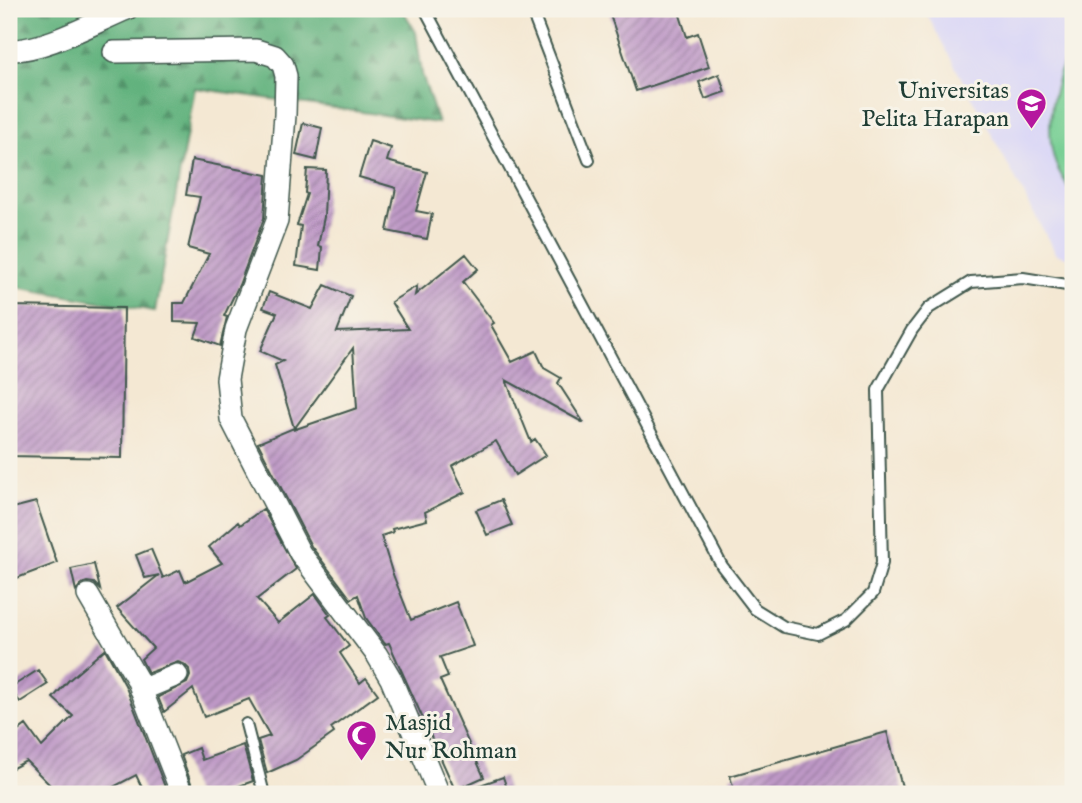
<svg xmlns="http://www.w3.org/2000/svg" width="1082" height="803" font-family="'IM FELL English',serif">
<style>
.built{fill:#d9d6f7}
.forest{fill:url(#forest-firs);stroke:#407859;stroke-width:2}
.pitch{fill:#78cf94;stroke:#4c8664;stroke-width:2}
.building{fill:url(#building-hatch);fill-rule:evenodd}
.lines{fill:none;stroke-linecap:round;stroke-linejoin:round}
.service-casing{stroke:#3f574c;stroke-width:14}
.minor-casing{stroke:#3f574c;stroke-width:24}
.service{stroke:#fff;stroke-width:10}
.minor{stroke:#fff;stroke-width:21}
.labels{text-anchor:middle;stroke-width:6;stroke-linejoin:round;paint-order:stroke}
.poi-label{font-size:24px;fill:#1f3d34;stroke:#f7f3e8;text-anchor:end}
</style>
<defs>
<pattern id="forest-firs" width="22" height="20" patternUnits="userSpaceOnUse" patternTransform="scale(1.75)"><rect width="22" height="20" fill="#62b27e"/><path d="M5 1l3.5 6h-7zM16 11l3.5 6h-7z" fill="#509268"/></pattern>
<pattern id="building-hatch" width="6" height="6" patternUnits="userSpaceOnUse" patternTransform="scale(1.75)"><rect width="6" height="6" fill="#be98c6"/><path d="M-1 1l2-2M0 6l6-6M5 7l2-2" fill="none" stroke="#9a7da2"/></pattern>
</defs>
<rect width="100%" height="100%" fill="#f7f3e8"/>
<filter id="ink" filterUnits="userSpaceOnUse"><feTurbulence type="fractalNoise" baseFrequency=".0143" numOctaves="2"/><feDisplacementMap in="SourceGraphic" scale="14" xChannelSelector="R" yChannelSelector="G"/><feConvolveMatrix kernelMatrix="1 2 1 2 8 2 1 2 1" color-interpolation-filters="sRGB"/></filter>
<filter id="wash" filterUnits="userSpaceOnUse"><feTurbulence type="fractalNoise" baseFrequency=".00686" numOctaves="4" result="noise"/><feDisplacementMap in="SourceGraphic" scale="28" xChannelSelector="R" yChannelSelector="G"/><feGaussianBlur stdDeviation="1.57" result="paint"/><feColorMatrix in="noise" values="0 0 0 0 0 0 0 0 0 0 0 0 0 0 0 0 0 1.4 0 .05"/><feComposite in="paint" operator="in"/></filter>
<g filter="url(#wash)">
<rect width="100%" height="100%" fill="#f4e8d3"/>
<path class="built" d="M924,9H1073V259L1056,254Z"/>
<path class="forest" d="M9,9H402L416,32L422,74L438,123L195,88L155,311L9,286Z"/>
<path class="pitch" d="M1073,46V196C1068,185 1059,174 1055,162C1044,127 1053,77 1073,46Z"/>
<g id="blocks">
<path class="building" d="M608,9H678L687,37L698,33L709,67L636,91Z
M719,74L725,92L705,99L699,82Z
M303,123L322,128L316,160L296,155Z
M370,141L391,148L387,161L427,172L416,211L432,214L427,239L387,231L396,188L359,177Z
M192,160L267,175L264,218L239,285L224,316L227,317L220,346L195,337L200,323L174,322V303H184L209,254L188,248L200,197L186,195Z
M307,169L326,170L324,217L318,246L322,247L320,270L296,266L301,226L297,225L307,194L305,193Z
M466,254L478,269L463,282L494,323L491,325L512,362L536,351L544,368L561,378L558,383L584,423L506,380L531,442L535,439L546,455L515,475L496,441L452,466L465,492L425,512L427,520L392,529L393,532L381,536L392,572L411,620L456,602L473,646L440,657L448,677L440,680L484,777L455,790L389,643L385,644L366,618L358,595L351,599L311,546L258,443L294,428L275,365L283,361L260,351L277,313L263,308L269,292L312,309L325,285L351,296L337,332L408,329L391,302L417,286L415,295ZM353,348L357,408L293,430L294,429Z
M9,306L124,308L122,458L9,456Z
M501,500L512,525L487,535L476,510Z
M36,502L57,563L9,581V509Z
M263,509L296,569L257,599L278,623L315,594L330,615L327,617L349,646L340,653L360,683L366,678L378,694L331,728L334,733L296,760L267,773L258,740L270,736L249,699L204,717L193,689L164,712L158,697L187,683L190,676L189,669L184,664L178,662L148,673L141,659L153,648L117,608L159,575L145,578L136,555L151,549L163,578L180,570L185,582L222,563L209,547L238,522L240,525Z
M94,564L100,589L94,583L87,582L81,584L76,591L71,569Z
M105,649L125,685L165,787L145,794L136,775L100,794H59L26,761L9,770V738L26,725L42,747L73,716L53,698L69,680Z
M38,670L48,684L20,702L10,688Z
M887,732L904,794H735L730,776Z
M243,745L253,781L217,794H195L181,755L198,748L202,760Z
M503,777L509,794H460V792Z"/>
</g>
</g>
<g filter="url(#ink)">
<use href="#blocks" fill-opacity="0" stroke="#3f574c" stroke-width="2"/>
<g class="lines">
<defs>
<path id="service" d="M425,9L722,566L755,609L784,627L818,634L846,620L873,593L882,563L878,390L912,330L929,308L971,282L1023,278L1073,286
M531,9L589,160
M246,724L264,794"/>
<path id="minor" d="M9,50C42,52 95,22 127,9
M114,52L256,50L275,56L283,65L286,76L285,115L277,221L236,329L227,379L231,419L300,553L377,655L391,679L439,794
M88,595L137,679L182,794
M141,690L177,675"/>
</defs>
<use href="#service" class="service-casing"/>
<use href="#minor" class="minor-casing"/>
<use href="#service" class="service"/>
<use href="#minor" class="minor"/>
</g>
</g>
<defs>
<symbol id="university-pin" viewBox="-11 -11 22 30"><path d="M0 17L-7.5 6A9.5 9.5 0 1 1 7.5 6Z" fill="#b5179e" stroke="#f7f3e8"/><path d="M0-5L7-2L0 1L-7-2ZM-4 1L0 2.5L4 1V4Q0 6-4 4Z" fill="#fff"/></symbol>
<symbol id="mosque-pin" viewBox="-11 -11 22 30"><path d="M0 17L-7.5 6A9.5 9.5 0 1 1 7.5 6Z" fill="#b5179e" stroke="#f7f3e8"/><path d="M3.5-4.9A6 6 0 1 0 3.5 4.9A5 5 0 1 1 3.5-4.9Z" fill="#fff"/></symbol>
</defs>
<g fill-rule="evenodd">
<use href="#university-pin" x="1014" y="86" width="35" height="47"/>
<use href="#mosque-pin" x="344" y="718" width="35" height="47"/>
</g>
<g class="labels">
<g class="poi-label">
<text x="1009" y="98">Universitas<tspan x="1009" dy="28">Pelita Harapan</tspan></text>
<text x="385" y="730" text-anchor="start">Masjid<tspan x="385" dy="28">Nur Rohman</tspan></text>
</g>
</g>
<rect width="1082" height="803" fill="none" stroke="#f7f3e8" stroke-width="35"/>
</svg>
